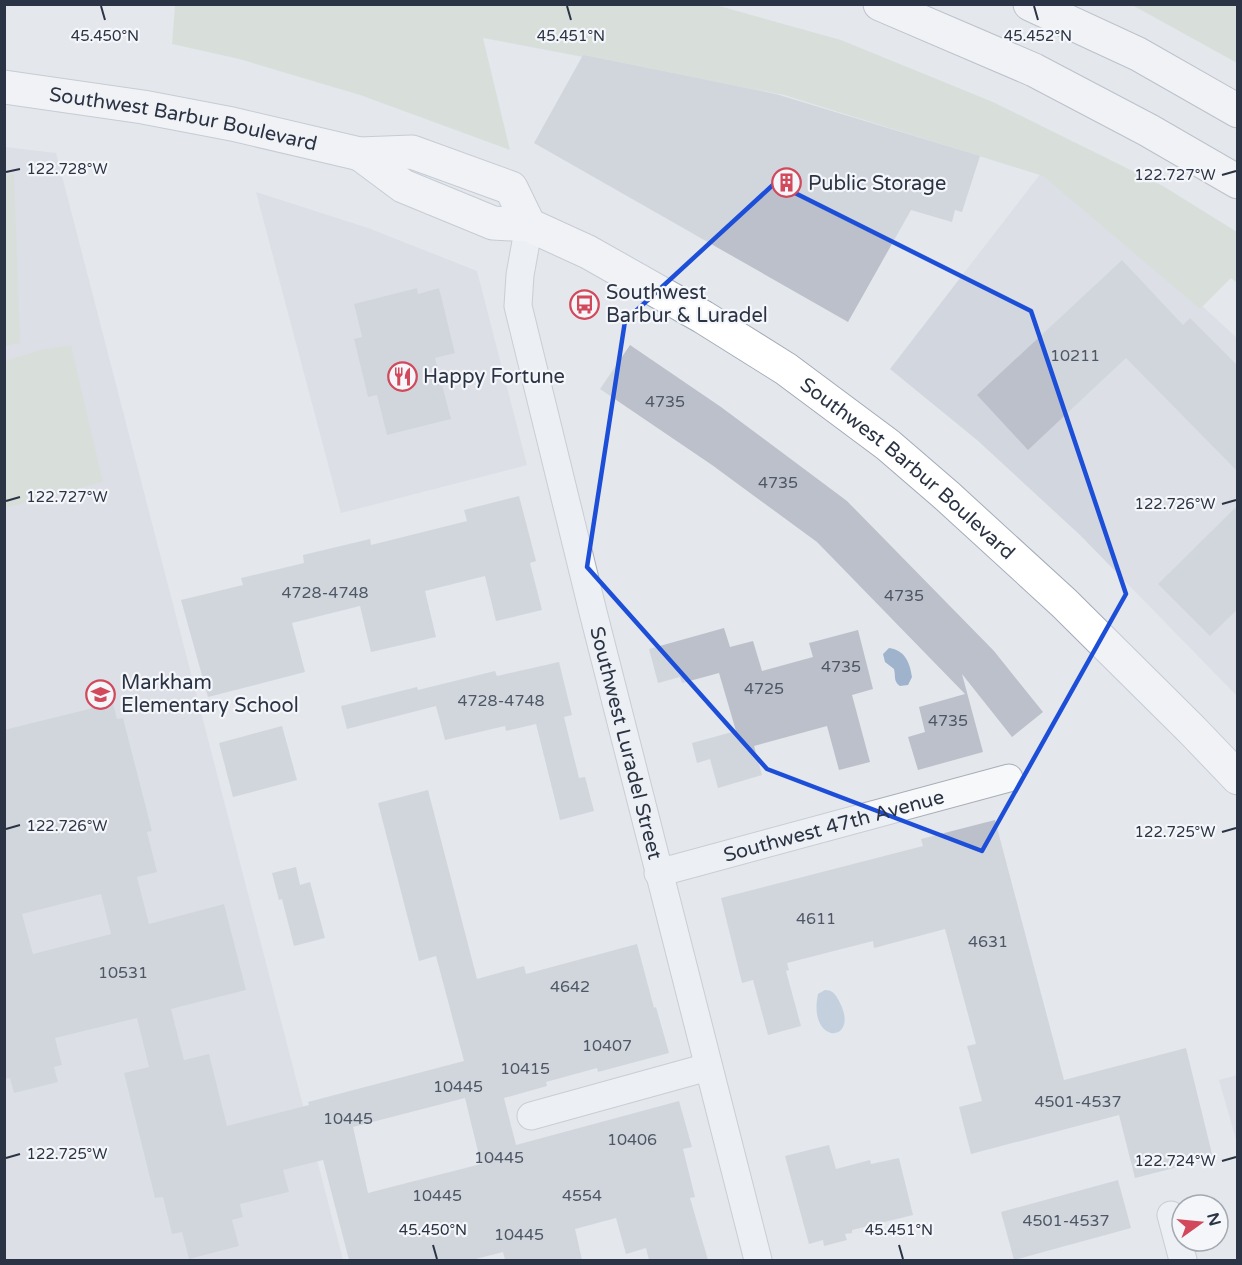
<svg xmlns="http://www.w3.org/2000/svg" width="1242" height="1265" font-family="'Varela Round',sans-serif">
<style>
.built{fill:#d2d6de}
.green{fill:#c9d6c5}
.water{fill:#9fb4cc}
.building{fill:#bbc0ca;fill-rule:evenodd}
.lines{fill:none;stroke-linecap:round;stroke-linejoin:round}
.minor-casing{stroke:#a9aeb7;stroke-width:29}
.primary-casing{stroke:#a3abb8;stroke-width:35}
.motorway-casing{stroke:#8b94a3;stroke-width:35}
.minor{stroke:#f7f8fa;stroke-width:27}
.primary{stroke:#fff;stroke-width:33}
.motorway{stroke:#fff;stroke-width:33}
.marked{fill:none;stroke:#1d4ed8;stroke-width:4.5;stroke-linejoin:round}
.ticks{fill:none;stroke:#2b3445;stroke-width:2}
.labels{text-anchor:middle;stroke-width:4.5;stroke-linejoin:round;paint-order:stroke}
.number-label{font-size:16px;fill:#4f5766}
.street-label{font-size:20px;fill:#2b3445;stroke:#f4f6f9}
.poi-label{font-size:20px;fill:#2b3445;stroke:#f4f6f9;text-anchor:start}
.ticks-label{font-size:15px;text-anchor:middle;fill:#2b3445;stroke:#f4f6f9;stroke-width:4.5;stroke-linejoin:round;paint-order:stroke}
</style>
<rect width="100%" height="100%" fill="#e4e7ec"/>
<path class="built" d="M5,147L56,153L343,1260H5Z
M1048,164L1238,339L1237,696L1080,535L977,440L890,369Z
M256,192L368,228L477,271L527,465L341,513Z
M1237,1075H1238L1237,1143L1219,1080Z"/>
<path class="green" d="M175,5H716L841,40L993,102L1163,186L1237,232V283L1231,278L1200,309L1043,176L784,95L483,38L510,150L360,95L239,59L172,44Z
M1132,5H1237V63Z
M14,174L20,343L5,346V175Z
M71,345L103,482L5,508V361L40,350Z"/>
<path class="water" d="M889,648C905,650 910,663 912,677L908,685L900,686C893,681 896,677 894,669L885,662L883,654Z
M825,990C833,990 835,994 839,1001C862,1043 807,1047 818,994Z"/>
<path class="building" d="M583,55L776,94L980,156L962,212L955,210L952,222L911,210L848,322L534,143Z
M1122,260L1183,325L1190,318L1238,366V472L1126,358L1028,450L977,395Z
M417,288L418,294L439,288L455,353L435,358L451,419L387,435L377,395L368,397L354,339L362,337L354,304Z
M630,345L721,407L847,501L994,651L1043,712L1012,737L962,674L983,752L918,770L908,737L925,732L919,707L965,694L817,542L712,465L600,389Z
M519,496L536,561L530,563L542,610L496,621L485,576L425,591L436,637L371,652L360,606L292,623L305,672L208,697L181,600L243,585L241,578L304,563L303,555L370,539L371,545L467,521L464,510Z
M1238,505V609L1210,636L1158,584Z
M724,628L730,647L753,641L762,671L813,657L809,643L858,630L873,689L852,695L870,762L839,770L827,726L754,746L762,775L718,788L710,759L697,763L692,743L736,731L719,673L682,683L680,677L658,683L649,649Z
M559,662L572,715L564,717L579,778L585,777L594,811L560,820L536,724L506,731L505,726L445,740L436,706L347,729L341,706L417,687L418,690L495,671L497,676Z
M113,703L117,719L123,718L152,831L147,832L157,872L137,877L149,924L224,904L246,990L171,1009L184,1060L209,1054L227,1126L309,1105L308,1102L464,1061L436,956L419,961L378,803L428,790L477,979L524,966L526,974L637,944L654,1008L656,1007L669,1053L598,1072L597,1068L546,1082L547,1086L504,1098L516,1145L679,1101L692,1147L683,1149L695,1197L690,1198L708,1260H649L646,1248L626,1254L616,1218L575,1229L582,1260H505L503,1252L472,1260H349L323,1160L283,1170L289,1192L240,1204L243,1217L232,1220L239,1246L189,1259L182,1232L172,1234L163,1197L155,1198L124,1073L149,1067L137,1018L55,1038L62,1065L54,1067L58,1082L14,1093L10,1078L4,1079V730ZM101,894L111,934L33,954L22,914ZM465,1098L481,1164L368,1193L353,1127Z
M282,726L297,780L233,797L219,743Z
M995,820L1064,1080L1186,1048L1213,1158L1135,1178L1119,1115L971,1154L959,1107L982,1101L967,1046L976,1044L945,929L874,948L873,941L787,963L789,970L786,971L801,1026L768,1035L753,980L742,983L721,898L923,846L921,839Z
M296,867L300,885L310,882L325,938L294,946L282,899L279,900L272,873Z
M829,1145L836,1169L870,1160L871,1164L899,1158L913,1215L852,1230V1233L845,1234L847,1240L824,1246L823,1240L809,1244L785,1156Z
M1118,1180L1131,1228L1014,1260L1001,1212Z"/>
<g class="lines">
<defs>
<g id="minor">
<path id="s1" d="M529,225L520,275L518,306L593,612L758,1260"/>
<path id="s2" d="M658,873L1009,778"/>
<path d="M531,1116L708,1067"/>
<path d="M1171,1215L1183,1260"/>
</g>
<g id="primary">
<path id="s3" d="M4,87L143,107L232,124L360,154L412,152L511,188L529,225"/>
<path id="s4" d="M360,154L403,186L493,223L529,225L588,252L703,317L786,369L888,445L946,495L1064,603L1192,730L1238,778"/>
</g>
<path id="motorway" d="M880,4L1034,70L1148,130L1238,182
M1030,4L1138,54L1238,111"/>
</defs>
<use href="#minor" class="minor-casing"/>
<use href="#primary" class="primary-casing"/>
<use href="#motorway" class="motorway-casing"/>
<use href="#minor" class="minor"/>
<use href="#primary" class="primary"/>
<use href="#motorway" class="motorway"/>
</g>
<path d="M0 0H1242V1265H0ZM775,183L1031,311L1126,594L982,851L767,769L587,567L625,321Z" fill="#e4e7ec" fill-opacity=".55" fill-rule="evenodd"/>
<path class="marked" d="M775,183L1031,311L1126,594L982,851L767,769L587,567L625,321Z"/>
<path class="ticks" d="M101,6L105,20M567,6L571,20M1034,6L1038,20M6,172L20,169M1222,175L1236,171M6,501L20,497M1222,504L1236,500M6,829L20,825M1222,832L1236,828M6,1158L20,1154M1222,1161L1236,1157M433,1245L437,1259M899,1245L903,1259"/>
<defs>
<symbol id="building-ring" viewBox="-11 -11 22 22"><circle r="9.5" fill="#f4f6f9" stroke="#d1495b" stroke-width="1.5"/><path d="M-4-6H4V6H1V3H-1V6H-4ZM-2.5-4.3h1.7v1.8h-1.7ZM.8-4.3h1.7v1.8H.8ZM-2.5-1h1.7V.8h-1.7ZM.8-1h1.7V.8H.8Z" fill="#d1495b"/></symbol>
<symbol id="bus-ring" viewBox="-11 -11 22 22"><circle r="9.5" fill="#f4f6f9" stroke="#d1495b" stroke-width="1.5"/><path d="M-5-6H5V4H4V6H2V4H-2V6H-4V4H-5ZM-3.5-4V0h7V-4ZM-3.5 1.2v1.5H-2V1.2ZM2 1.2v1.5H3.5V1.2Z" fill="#d1495b"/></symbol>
<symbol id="restaurant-ring" viewBox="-11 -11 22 22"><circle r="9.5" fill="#f4f6f9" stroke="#d1495b" stroke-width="1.5"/><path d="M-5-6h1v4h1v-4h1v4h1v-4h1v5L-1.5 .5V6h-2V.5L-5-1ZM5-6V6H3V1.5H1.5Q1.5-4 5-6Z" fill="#d1495b"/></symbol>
<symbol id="school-ring" viewBox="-11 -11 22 22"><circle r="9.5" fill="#f4f6f9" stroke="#d1495b" stroke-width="1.5"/><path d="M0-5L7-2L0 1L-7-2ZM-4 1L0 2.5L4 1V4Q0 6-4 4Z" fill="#d1495b"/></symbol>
</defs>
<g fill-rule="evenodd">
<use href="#building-ring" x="770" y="166" width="33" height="33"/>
<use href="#bus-ring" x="568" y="288" width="33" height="33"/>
<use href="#restaurant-ring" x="386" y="360" width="33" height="33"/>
<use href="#school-ring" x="84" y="678" width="33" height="33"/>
</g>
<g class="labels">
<g class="number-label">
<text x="1075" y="361">10211</text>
<text x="665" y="407">4735</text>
<text x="778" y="488">4735</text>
<text x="325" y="598">4728-4748</text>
<text x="904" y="601">4735</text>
<text x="841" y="672">4735</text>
<text x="764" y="694">4725</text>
<text x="501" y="706">4728-4748</text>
<text x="948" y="726">4735</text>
<text x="816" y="924">4611</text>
<text x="988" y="947">4631</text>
<text x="123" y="978">10531</text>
<text x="570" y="992">4642</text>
<text x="607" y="1051">10407</text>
<text x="525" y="1074">10415</text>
<text x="458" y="1092">10445</text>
<text x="1078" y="1107">4501-4537</text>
<text x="348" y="1124">10445</text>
<text x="632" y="1145">10406</text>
<text x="499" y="1163">10445</text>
<text x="437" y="1201">10445</text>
<text x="582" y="1201">4554</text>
<text x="1066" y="1226">4501-4537</text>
<text x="519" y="1240">10445</text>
</g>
<g class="street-label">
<text dy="7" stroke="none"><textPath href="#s3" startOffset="182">Southwest Barbur Boulevard</textPath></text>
<text dy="7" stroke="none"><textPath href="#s4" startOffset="639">Southwest Barbur Boulevard</textPath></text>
<text dy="7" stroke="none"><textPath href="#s1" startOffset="532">Southwest Luradel Street</textPath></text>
<text dy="7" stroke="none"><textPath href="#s2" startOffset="182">Southwest 47th Avenue</textPath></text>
</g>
<g class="poi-label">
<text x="808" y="190">Public Storage</text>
<text x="606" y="299">Southwest<tspan x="606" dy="23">Barbur &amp; Luradel</tspan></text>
<text x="423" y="383">Happy Fortune</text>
<text x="121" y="689">Markham<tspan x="121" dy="23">Elementary School</tspan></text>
</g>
</g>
<g class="ticks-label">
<text x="105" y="41">45.450°N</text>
<text x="571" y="41">45.451°N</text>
<text x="1038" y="41">45.452°N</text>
<text x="67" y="174">122.728°W</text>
<text x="1175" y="180">122.727°W</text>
<text x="67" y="502">122.727°W</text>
<text x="1175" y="509">122.726°W</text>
<text x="67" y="831">122.726°W</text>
<text x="1175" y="837">122.725°W</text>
<text x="67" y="1159">122.725°W</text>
<text x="1175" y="1166">122.724°W</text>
<text x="433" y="1235">45.450°N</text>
<text x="899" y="1235">45.451°N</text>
</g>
<rect width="1242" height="1265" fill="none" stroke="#2b3445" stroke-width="12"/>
<g transform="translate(1200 1223) rotate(75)"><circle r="28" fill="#f4f6f9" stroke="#a4a8b1" stroke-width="1.5"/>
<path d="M0-4.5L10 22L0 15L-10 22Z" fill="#d1495b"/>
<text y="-9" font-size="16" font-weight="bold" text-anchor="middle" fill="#2b3445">N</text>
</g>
</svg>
